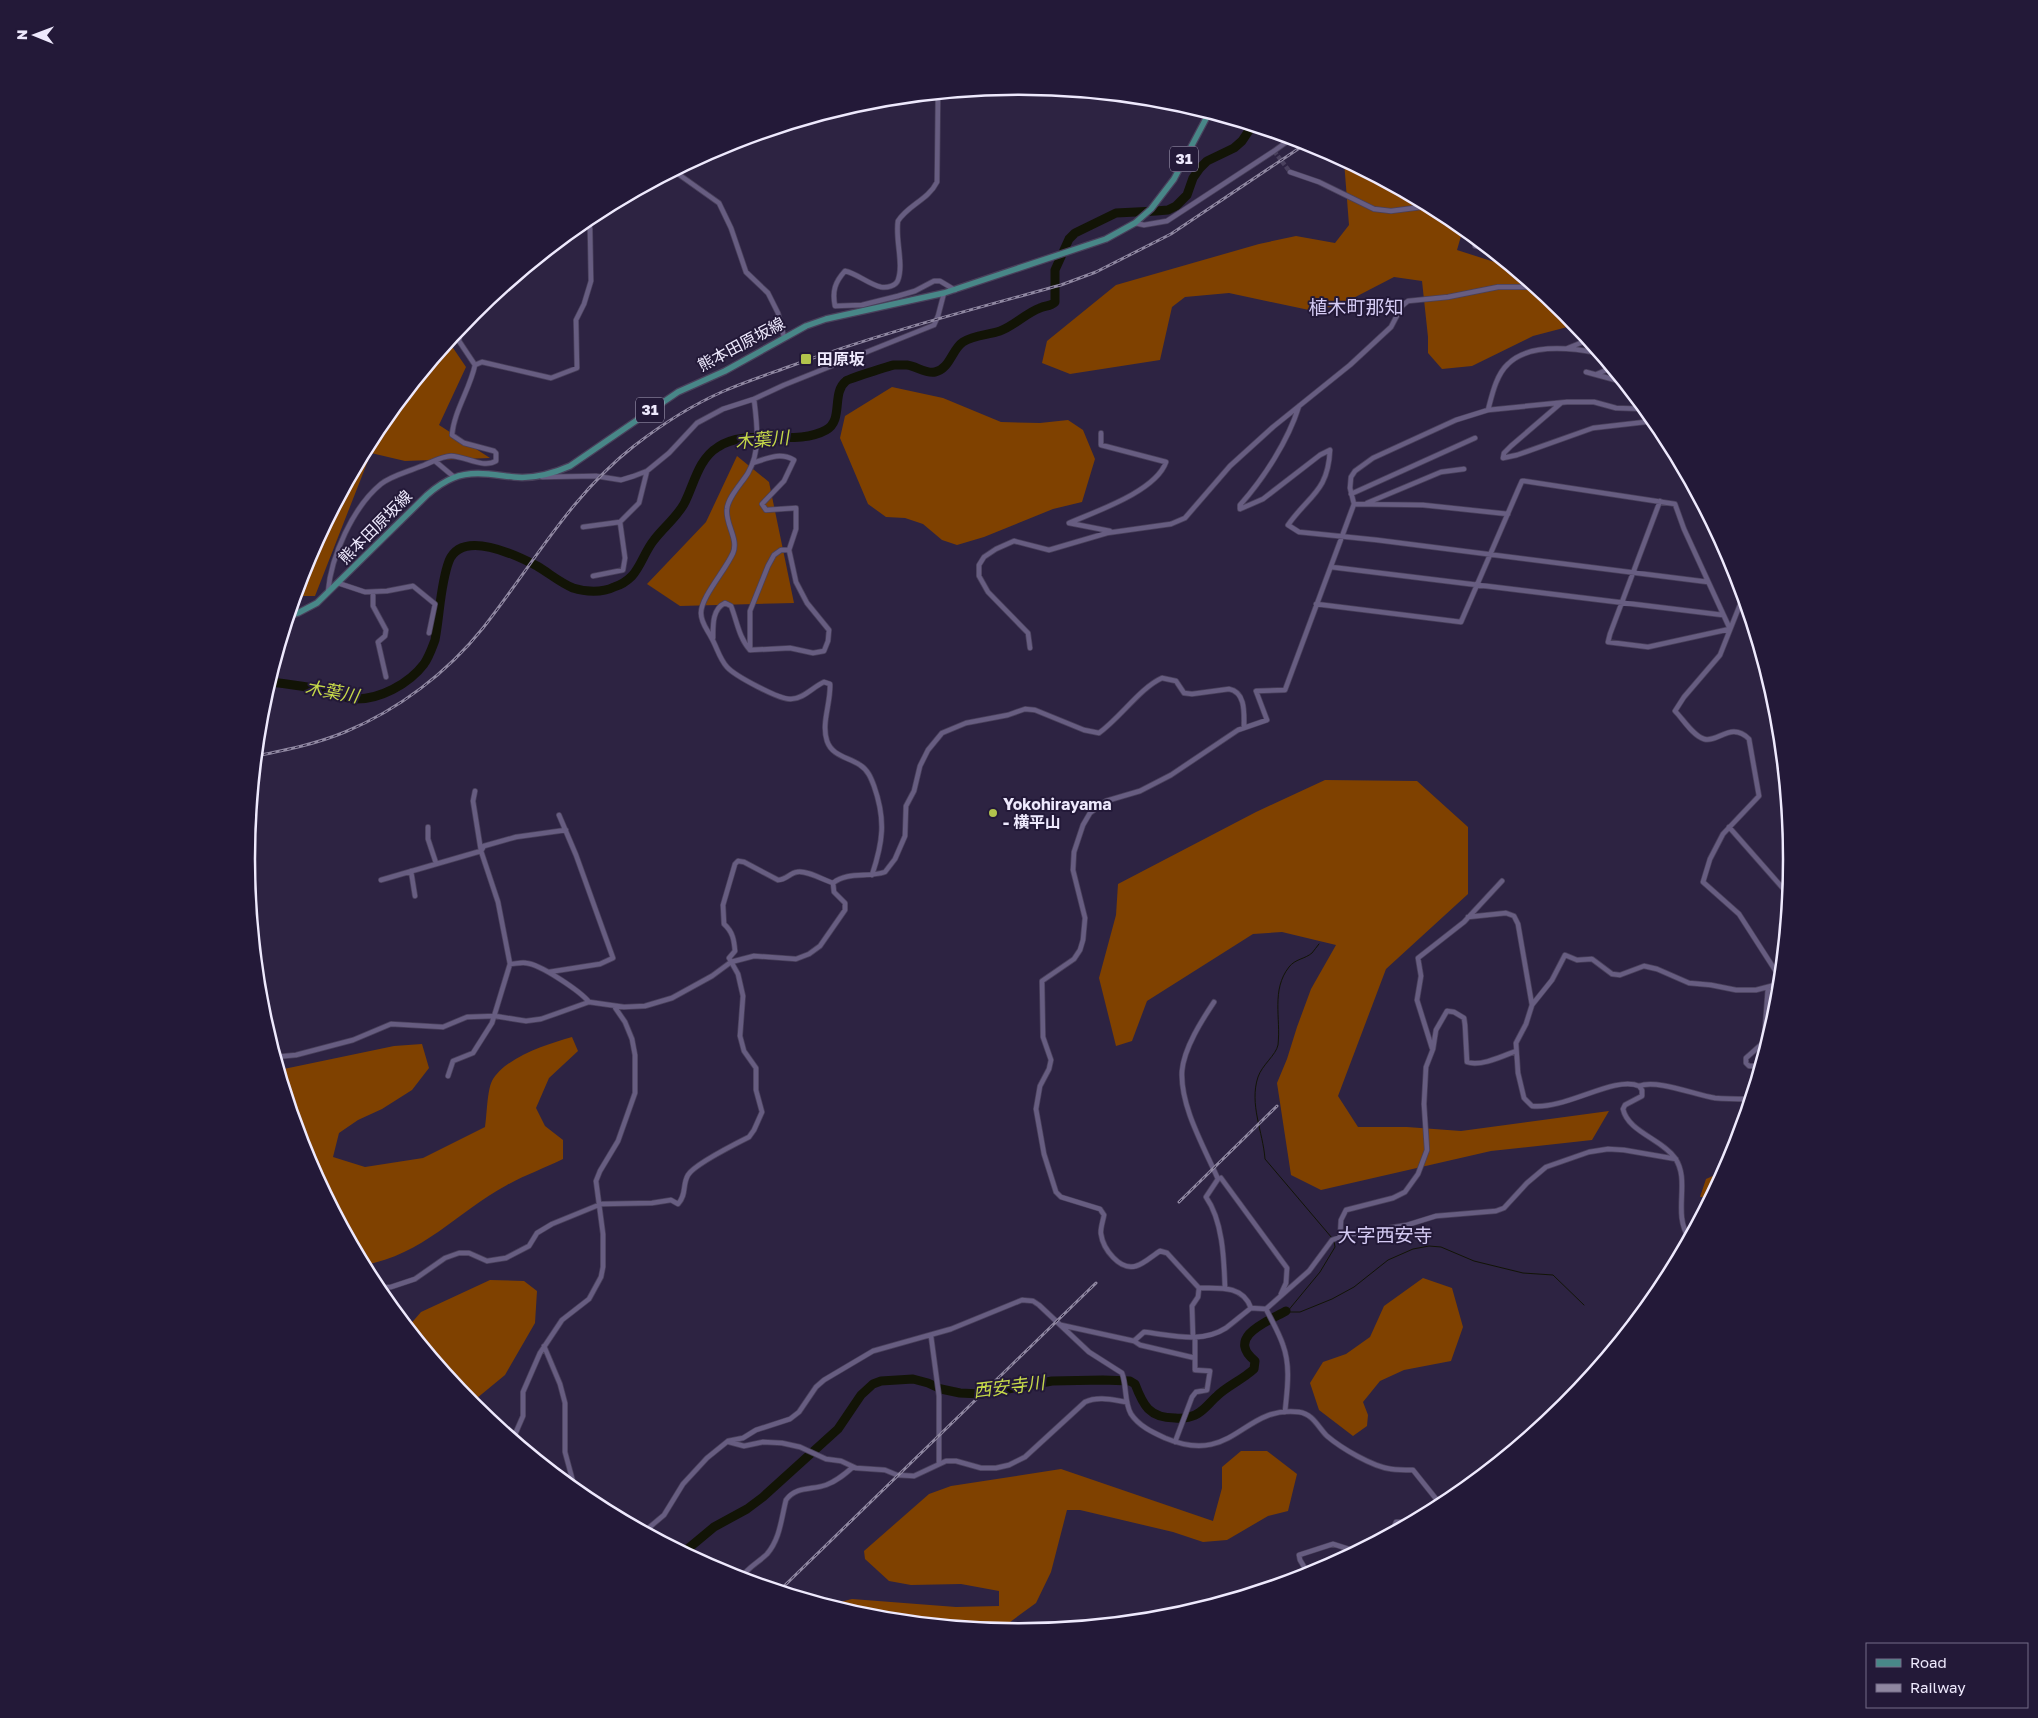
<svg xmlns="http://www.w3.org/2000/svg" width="2038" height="1718" font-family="'Golos Text','Noto Sans JP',sans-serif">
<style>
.forest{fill:#7f4100}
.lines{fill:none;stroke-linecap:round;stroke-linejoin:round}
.stream{stroke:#121406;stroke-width:1}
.river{stroke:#121406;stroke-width:9}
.minor-tunnel{stroke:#4a415e;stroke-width:4.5;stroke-dasharray:4.5 2;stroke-linecap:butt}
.minor-casing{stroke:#49405b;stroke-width:6}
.major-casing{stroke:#49405b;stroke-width:8}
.minor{stroke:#675d81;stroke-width:4.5}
.major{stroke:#488788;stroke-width:5.5}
.rail-casing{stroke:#8f87a1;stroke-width:3}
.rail{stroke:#231938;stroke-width:1;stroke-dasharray:4;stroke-linecap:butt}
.poi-dot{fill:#b2c34c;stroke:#231938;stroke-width:2}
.labels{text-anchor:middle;stroke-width:4;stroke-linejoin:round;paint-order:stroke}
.shield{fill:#231938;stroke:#b1abc2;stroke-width:1}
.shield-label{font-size:15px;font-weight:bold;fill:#eee9fd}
.street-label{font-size:16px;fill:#eee9fd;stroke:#231938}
.poi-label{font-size:16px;font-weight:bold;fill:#eee9fd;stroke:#231938;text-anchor:start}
.water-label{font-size:18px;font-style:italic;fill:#c5d849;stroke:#231938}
.quarter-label{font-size:19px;fill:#d5cbf4;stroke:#231938}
.rim{fill:none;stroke:#eee9fd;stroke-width:2.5}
</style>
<rect width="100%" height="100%" fill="#2d2342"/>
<path class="forest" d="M1344,161L1449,217L1463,229L1457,250L1510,267L1566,313L1575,325L1533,336L1472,366L1442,369L1428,353V337L1422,281L1394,277L1338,306L1309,310L1229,293L1185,297L1172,307L1160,360L1070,374L1042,363L1047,341L1116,285L1259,244L1296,236L1335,243L1349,225Z
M449,342L466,367L439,425L490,458L405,461L371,453L315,596H295L305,563L377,429Z
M892,387L943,398L1001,422L1040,423L1068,420L1083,430L1095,459L1082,502L1053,509L984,537L957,545L942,540L923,524L905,518L886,517L868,504L840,438L845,416Z
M737,456L769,482L794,603L680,606L647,584L706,522Z
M1325,780L1417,781L1468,827V894L1386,969L1338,1096L1358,1127H1407L1461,1131L1609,1111L1592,1140L1491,1151L1321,1190L1291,1175L1277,1083L1287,1059L1297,1027L1311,989L1336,945L1282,932L1253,934L1147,1001L1132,1041L1116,1046L1099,978L1116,915L1118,884L1256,812Z
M572,1037L578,1051L549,1078L536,1108L545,1126L563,1140V1159C545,1168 525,1175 507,1185C457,1212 423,1255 364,1265L305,1154L279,1070L394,1046L422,1044L429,1068L412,1090L382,1109L358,1120L339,1133L333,1157L365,1167L423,1158L485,1127C487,1115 487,1091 492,1081C505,1057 548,1044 572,1037Z
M1724,1171L1710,1197H1700L1706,1179Z
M1423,1278L1452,1288L1463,1327L1451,1361L1404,1370L1380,1381L1363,1402L1368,1415L1367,1426L1353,1436L1319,1410L1310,1383L1323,1362L1346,1354L1370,1337L1384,1306Z
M490,1280L524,1281L537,1291L535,1323L505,1375L471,1403L408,1327L421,1312Z
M1241,1451H1267L1297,1474L1288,1511L1268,1516L1227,1540L1203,1542L1173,1532L1080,1510H1067L1051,1572L1036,1603L999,1630L868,1617L828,1605L852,1599L956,1607L999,1606V1591L961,1584L911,1585L889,1581L865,1559L864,1551L929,1494L951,1486L1061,1469L1213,1521L1222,1488V1467Z"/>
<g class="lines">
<path class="stream" d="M1319,944C1317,947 1314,950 1312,953C1305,959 1295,959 1289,967C1271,990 1281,1018 1278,1045C1276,1055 1262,1065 1258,1077C1249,1104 1263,1132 1265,1159L1332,1238
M1334,1241L1335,1247L1320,1272L1287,1312H1300L1332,1299L1354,1287L1388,1260L1413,1249L1429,1246L1441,1247L1474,1261L1523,1273L1553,1275L1584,1305"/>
<path class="river" d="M269,684L272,682C292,685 313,687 333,692C341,694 345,699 354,699C379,700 409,684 424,664C429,657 432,648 435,640C440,614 440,585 449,561C462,529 516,555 537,566C549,573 559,582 573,588C585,592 602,593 614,587C621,585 627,581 632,576C641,566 645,551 654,540C663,528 676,518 684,504C694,485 698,459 718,447C746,427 796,447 826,430C844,420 831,393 846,381C848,379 889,366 894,365C897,365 903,365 907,365C916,366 926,374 935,372C950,369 952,349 963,342C974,335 988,335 1000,331C1014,326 1026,313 1040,308C1046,305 1050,307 1055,302V270L1069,239L1075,233L1116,213L1156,211L1168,210L1176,206L1187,195L1193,178L1200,168L1207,161L1234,148L1242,141L1252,126
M684,1552L714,1527L747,1509L763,1497L838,1429L861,1395L873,1384L881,1381L913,1379L928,1383L941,1389L960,1393L981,1394L1052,1381L1103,1380L1130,1381L1135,1384C1143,1405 1149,1418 1175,1418C1183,1419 1194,1417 1200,1412C1207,1407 1211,1401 1217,1396C1227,1386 1242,1380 1254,1369L1255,1361C1225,1337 1268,1321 1286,1311"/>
<path class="minor-tunnel" d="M1274,151L1290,172"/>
<defs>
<path id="minor" d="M938,94L937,182C928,200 908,205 898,221C895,239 904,264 898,280C896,286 887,288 881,287C868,284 858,274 845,271C835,282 832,291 835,306L862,305L898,296L915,291L934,281H940L955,290
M674,171L719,203L731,228L746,272L768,293L778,313L784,337
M1290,172L1319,182L1374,209L1391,211L1422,207L1438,211
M1135,223L1144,225L1167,221L1274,151L1292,138
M1476,239L1475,246L1487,248
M460,328L459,341L475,365
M1568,348L1588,340
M475,365L482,362L551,378L577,368L576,320L584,304L591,281L590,229L588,218
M1586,372L1623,382
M1597,374L1611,368
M754,399C757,424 761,451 748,473C742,483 728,497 727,509C725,524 739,539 733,553C725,571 701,597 701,613C701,623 707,629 711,637C717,647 719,658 727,667C735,676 780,700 791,699C803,699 813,687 824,682L830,684C831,703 821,723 827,741C832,756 848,757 860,765C868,770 871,778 874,786C886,820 883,842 872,875
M1561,403L1511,446L1504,453L1503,458L1517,455L1593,428L1654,421
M1299,406C1288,441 1264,478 1240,505V509L1263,499L1320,455L1330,450C1328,492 1309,495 1288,525L1299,532L1377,540L1708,582
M1488,410C1492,395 1496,375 1508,364C1529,343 1572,348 1598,353
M1101,433V445L1166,462C1156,491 1097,511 1069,523L1110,531
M435,461L454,477
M542,477L596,476L621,480L634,476L647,471L669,453L697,423L723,409L754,399L784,385L934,325L938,316L944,293
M1351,494L1475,438
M1660,501L1610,634L1608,642L1648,647L1730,629
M1367,503L1441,472L1464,469
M1354,504L1423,505L1508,514
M583,527L620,522L639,503L647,471
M1331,567L1723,615
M593,576L623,570L625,558L620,522
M338,583L365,592L387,591L413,586L435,604L429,633
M328,592C331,556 353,507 381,484C391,476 407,472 419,467C429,464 441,456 451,456C465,456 483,469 496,461V453L494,451L464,443L452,435C454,411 470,389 475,365
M373,592V606L386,630L385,636L378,642L386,677
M1743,597L1720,655L1684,697L1675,711C1683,719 1693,736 1704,739C1718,743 1731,721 1749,739L1759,796L1723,834L1710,859L1703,882L1739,914L1775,970L1780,975
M1316,604L1461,622L1518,490L1522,481H1524L1675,504L1684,529L1730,629
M713,638C713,626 712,609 725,603L731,606C737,621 739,638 750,650L790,648L813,653L824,651L828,641L829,630L807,603L796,582L789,550L796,529V508L766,510L762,504L784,481L794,460C780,452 768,458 753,463
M1030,648L1028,633L988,592L979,576V565L984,557L996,549L1014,541L1049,550L1107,533L1171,524L1185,518L1230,466L1273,427L1350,365L1391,327L1402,306L1408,301L1448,297L1498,287H1534
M750,650V611L768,566L774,555L781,550H789
M428,827V839L436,863
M1729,827L1788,894
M411,871L415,896
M381,880L481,851L484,846L516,837L566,830
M833,883C848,871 868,878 885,872L895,859L905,836L906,806L914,791L920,766L928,750L942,733L966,723L1008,715L1025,709L1035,710L1084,730L1099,733C1121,717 1140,688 1162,678L1176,681L1184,693L1192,694L1229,689C1246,692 1244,714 1244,727
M1468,917L1506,913L1514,916L1518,924L1532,1005
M510,964C515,964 521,962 526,963C540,964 580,991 589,1002
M549,972L600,964L613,958L576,855L559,815
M1214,1002C1202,1020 1184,1048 1182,1071C1180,1106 1204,1147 1218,1179L1206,1197C1223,1221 1224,1260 1225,1288
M1432,1048L1417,1000L1421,976L1418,958L1464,922L1502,881
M275,1057L296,1055L353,1040L391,1024L443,1027L467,1017L495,1016L526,1021L541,1019L589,1002L624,1007L645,1006L672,998L712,976L731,962L754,956L796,959L809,954L820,946L845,910V903L834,892L833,883
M1760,1066H1749L1746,1063V1058L1764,1042L1768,987
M448,1076L453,1061L473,1053L492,1023L510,964L498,902L481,851L473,801L475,791
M1639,1086L1642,1090V1096L1625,1105L1623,1109C1628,1132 1662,1139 1675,1158C1691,1181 1672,1213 1689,1238
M1750,1099C1739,1099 1726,1099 1715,1098C1695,1095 1657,1079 1639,1086C1615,1075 1565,1110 1532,1106L1524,1098L1518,1073L1516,1043L1526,1024L1532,1005L1552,980L1565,955L1577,960L1592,959L1612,974L1620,975L1644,966L1657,969L1689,983L1711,985L1736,990H1756L1779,984
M1221,1178L1287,1268L1286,1283L1281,1294
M1340,1237L1341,1220L1346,1210L1393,1198L1405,1192L1418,1174L1427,1150L1424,1104L1426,1067L1433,1049L1436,1030L1447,1011L1454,1012L1464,1018L1465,1025L1467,1062C1480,1067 1503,1056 1516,1051
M376,1288L391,1287L415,1279L445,1258L459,1253H469L487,1261L506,1258L529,1246L537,1233L552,1224L601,1204L652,1203L671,1200L678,1204C687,1194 682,1185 688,1175C694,1165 737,1143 749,1137L754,1130L762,1112L756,1090V1068L744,1051L740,1036L743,996L738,974L729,958L735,951C734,940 733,932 724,924L723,905L735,864L738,861L744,862L778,880C786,880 790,873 797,872C807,870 823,880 833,883
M1251,1308C1243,1285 1219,1288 1199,1288L1167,1253L1160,1251C1152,1256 1144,1264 1136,1266C1120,1271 1103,1249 1101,1234C1100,1229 1103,1221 1104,1215L1100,1209L1061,1197L1056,1192L1044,1154L1036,1109L1040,1086L1049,1069L1051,1060L1043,1037L1042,981L1074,959L1080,950L1083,940L1085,918L1073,870L1074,852L1083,825L1090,813L1106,801L1140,791L1171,775L1238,730L1267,720L1256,691L1285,690L1354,504L1350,488L1351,477L1355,471L1373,458L1456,420L1488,410L1567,402H1594L1616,408L1645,409
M1266,1309C1272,1321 1279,1333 1283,1345C1291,1367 1287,1390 1285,1412
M1061,1325L1134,1341L1140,1345L1195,1358
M931,1336L939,1396V1464
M1193,1337L1192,1306L1198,1297L1199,1288
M1134,1341L1144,1332C1172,1335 1201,1344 1226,1328C1234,1322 1242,1315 1251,1308L1266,1309L1309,1271L1332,1240L1346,1235L1407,1225L1436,1216L1496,1211L1504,1208L1527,1183L1546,1167L1589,1152L1608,1149L1624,1150L1676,1159
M544,1346L560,1384L565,1403V1452L575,1489
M513,1439L523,1416V1392L540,1353L562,1320L589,1299L601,1277L603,1267V1234L596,1181L600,1171L618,1141L635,1093V1055L632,1039L625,1022L614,1006
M729,1442L744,1446L763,1442L782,1443L800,1447L826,1459L841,1461L856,1468L885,1470L897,1475L914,1476L946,1461H956L981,1468H996L1009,1465L1025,1457L1085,1402C1098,1396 1113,1400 1127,1402
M1175,1442L1192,1397L1196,1392L1207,1390L1210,1371L1195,1370V1338
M1438,1500L1455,1493L1471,1483
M645,1531L664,1515L683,1484L707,1458L728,1441L743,1438L756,1430L790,1419L799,1412L816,1387L824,1380L873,1351L951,1329L1022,1300L1033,1301L1039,1305L1089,1352L1122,1373C1127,1386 1124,1402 1131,1414C1139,1426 1152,1432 1165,1438C1234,1467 1242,1405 1299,1412C1313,1414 1318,1427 1327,1436C1341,1448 1373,1467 1391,1469C1398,1470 1406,1470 1413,1470L1441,1505
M1392,1532L1396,1522H1410
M1309,1575L1300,1560L1299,1555L1333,1544L1355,1551
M741,1578C748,1567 758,1563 767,1554C780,1539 781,1520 786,1500C796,1486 812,1490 826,1485C837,1481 845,1474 853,1467
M1142,1620L1207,1606"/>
<path id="major" d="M289,616L298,613L317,603L427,495C435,488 443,482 453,478C473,470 494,475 514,477C534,479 552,474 570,466L678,392L725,371L806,326L826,319L944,293L1106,239L1135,223L1151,209L1174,179L1209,113"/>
</defs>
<use href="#minor" class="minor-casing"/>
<use href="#major" class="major-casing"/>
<use href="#minor" class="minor"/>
<use href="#major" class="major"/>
<defs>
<path id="rail" d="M256,756C286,750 316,744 345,732C398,710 447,673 483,628C532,566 570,496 634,446C661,425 692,405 724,391C745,382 766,375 788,367C877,334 970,310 1061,285L1096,272L1171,234L1307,143
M1179,1202L1277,1106
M780,1590L1096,1283"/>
</defs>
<use href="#rail" class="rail-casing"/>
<use href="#rail" class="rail"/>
</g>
<g class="poi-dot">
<rect x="800" y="353" width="12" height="12" rx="2.5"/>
<circle cx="993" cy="813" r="5"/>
</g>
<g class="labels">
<g class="shield">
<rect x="1170" y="146.5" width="28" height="25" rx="4"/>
<rect x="636" y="397.5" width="28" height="25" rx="4"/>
</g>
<g class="shield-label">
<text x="1184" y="164">31</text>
<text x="650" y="415">31</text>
</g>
<g class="street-label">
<text transform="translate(741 344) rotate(-28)" y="6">熊本田原坂線</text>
<text transform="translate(375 527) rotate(-45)" y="6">熊本田原坂線</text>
</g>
<g class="poi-label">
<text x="817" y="365">田原坂</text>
<text x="1003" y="810">Yokohirayama<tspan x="1003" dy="18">- 横平山</tspan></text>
</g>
<g class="water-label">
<text transform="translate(762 440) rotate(-5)" y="6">木葉川</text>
<text transform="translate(332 692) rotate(10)" y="6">木葉川</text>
<text transform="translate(1009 1387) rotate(-7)" y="6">西安寺川</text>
</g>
<g class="quarter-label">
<text x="1356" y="314">植木町那知</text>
<text x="1385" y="1242">大字西安寺</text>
</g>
</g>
<path d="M0 0H2038V1718H0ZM255 859a764 764 0 1 1 1528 0a764 764 0 1 1-1528 0Z" fill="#231938" fill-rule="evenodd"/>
<path class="rim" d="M255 859a764 764 0 1 1 1528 0a764 764 0 1 1-1528 0Z"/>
<rect x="1866" y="1643" width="162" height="65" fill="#231938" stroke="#746c87"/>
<rect x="1876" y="1659" width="25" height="8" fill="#488788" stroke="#746c87"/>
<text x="1910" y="1668" font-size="15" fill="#eee9fd">Road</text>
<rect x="1876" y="1684" width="25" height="8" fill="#8f87a1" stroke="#746c87"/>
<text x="1910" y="1693" font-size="15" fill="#eee9fd">Railway</text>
<g transform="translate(35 35) rotate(271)" stroke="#231938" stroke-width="4" paint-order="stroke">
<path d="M0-4L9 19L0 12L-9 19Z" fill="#eee9fd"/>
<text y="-8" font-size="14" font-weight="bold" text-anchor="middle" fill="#eee9fd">N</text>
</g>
</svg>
